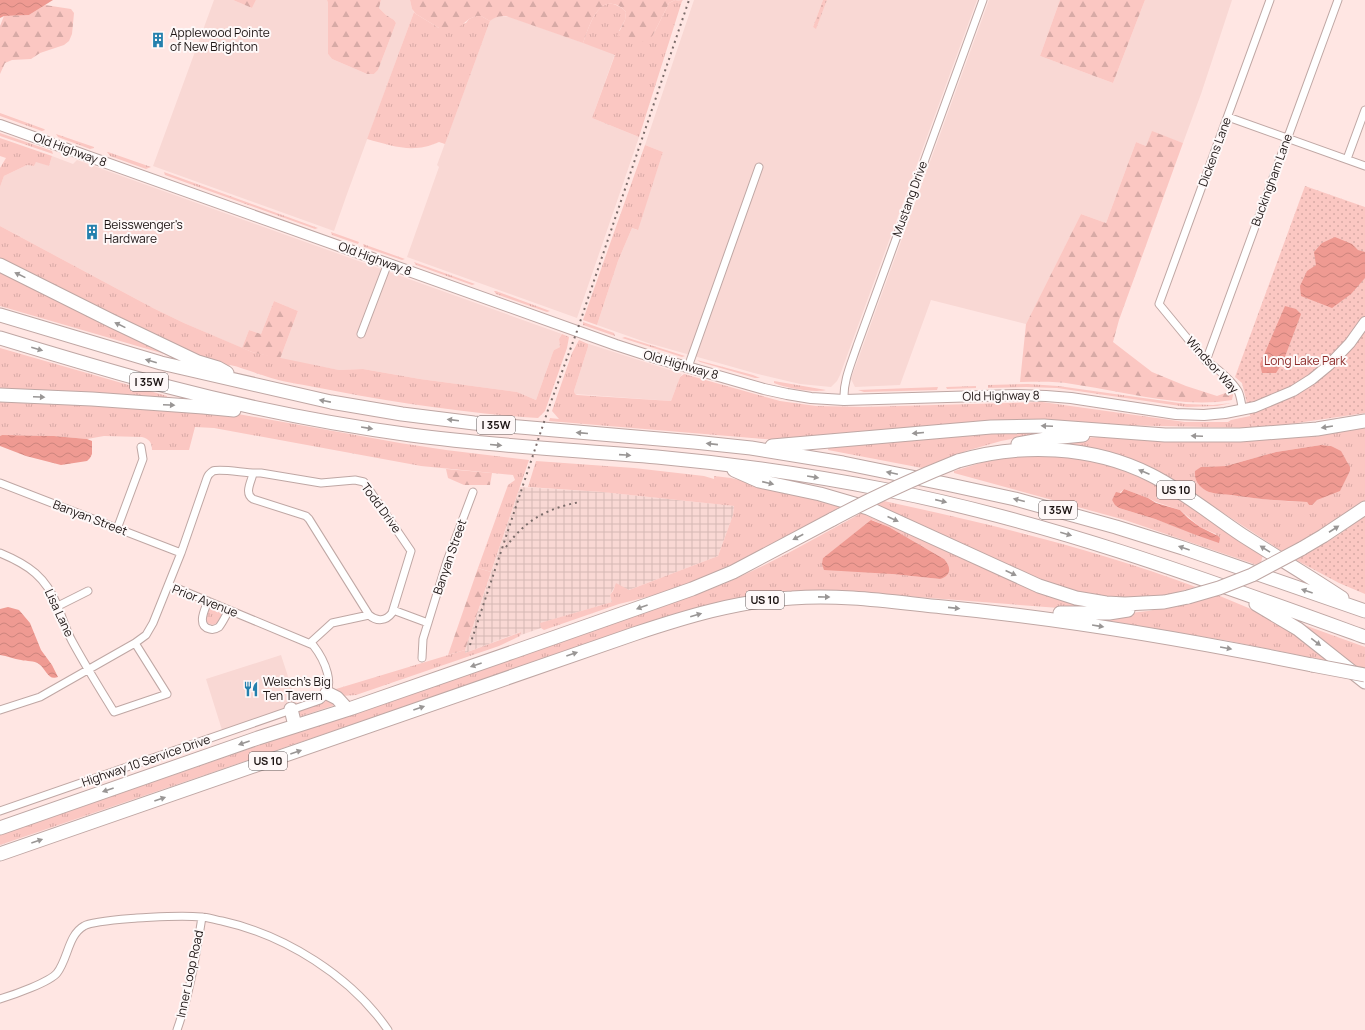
<svg xmlns="http://www.w3.org/2000/svg" width="1365" height="1030" font-family="Manrope,sans-serif">
<style>
.built{fill:#f9d8d4}
.industrial{fill:url(#industrial-grid)}
.grass{fill:url(#grass-tufts);fill-rule:evenodd}
.forest{fill:url(#forest-firs)}
.park{fill:url(#park-dots)}
.water{fill:url(#water-waves)}
.lines{fill:none;stroke-linecap:round;stroke-linejoin:round}
.street-casing{stroke:#bfa7a4;stroke-width:9}
.secondary-casing{stroke:#bfa7a4;stroke-width:12}
.highway-casing{stroke:#bfa7a4;stroke-width:15}
.street{stroke:#fff;stroke-width:7}
.secondary{stroke:#fff;stroke-width:10}
.highway{stroke:#fff;stroke-width:13}
.rail{stroke:#7a6b69;stroke-width:2;stroke-dasharray:2 4;stroke-linecap:butt}
.highway-bridge-casing{stroke:#bfa7a4;stroke-width:15;stroke-linecap:butt}
.highway-bridge{stroke:#fff;stroke-width:13}
.oneway{fill:#999695}
.labels{text-anchor:middle;stroke-width:4;stroke-linejoin:round;paint-order:stroke}
.shield{fill:#fef8f8;stroke:#605958;stroke-width:1}
.shield-label{font-size:11px;font-weight:bold;fill:#1d1514}
.poi-label{font-size:12px;fill:#1d1514;stroke:#fef8f8;text-anchor:start}
.street-label{font-size:12px;fill:#1d1514;stroke:#fef8f8}
.park-label{font-size:12px;fill:#8c2a28;stroke:#fef8f8}
</style>
<defs>
<pattern id="industrial-grid" width="8" height="8" patternUnits="userSpaceOnUse"><rect width="8" height="8" fill="#f9d8d4"/><path d="M0 4h8M4 0v8" fill="none" stroke="#d5b8b5"/></pattern>
<pattern id="grass-tufts" width="24" height="20" patternUnits="userSpaceOnUse"><rect width="24" height="20" fill="#fbc7c2"/><path d="M3 7l-1-3M5 7V3M7 7l1-3M15 17l-1-3M17 17v-4M19 17l1-3" fill="none" stroke="#d7aaa6"/></pattern>
<pattern id="forest-firs" width="22" height="20" patternUnits="userSpaceOnUse"><rect width="22" height="20" fill="#fbc7c2"/><path d="M5 1l3.5 6h-7zM16 11l3.5 6h-7z" fill="#d7aaa6"/></pattern>
<pattern id="park-dots" width="8" height="8" patternUnits="userSpaceOnUse"><rect width="8" height="8" fill="#fbc7c2"/><path d="M2 2h.1M6 6h.1" fill="none" stroke="#d7aaa6" stroke-width="1.8" stroke-linecap="round"/></pattern>
<pattern id="water-waves" width="16" height="10" patternUnits="userSpaceOnUse"><rect width="16" height="10" fill="#ef9a92"/><path d="M0 5q4-4 8 0t8 0" fill="none" stroke="#cc847d"/></pattern>
</defs>
<rect width="100%" height="100%" fill="#ffe6e3"/>
<path class="built" d="M214,0H233L252,8L256,0H327L328,3V54L332,59L367,74H374L378,70L396,23L394,20L386,15L379,8L381,0H410L412,9L414,12L347,194L334,231L153,166Z
M694,0H823L813,27L816,28L827,0H977L840,375L837,381L831,387L800,384L754,373L648,343L597,325L618,261L632,228L637,230L663,152L645,145Z
M989,0H1060L1040,56L1113,83L1145,0H1232L1201,94L1183,143L1152,132L1146,146L1136,142L1106,223L1081,214L1026,324L931,300L900,385L855,387L851,379L853,373Z
M500,16L510,17L615,54L592,118L639,137L577,318L407,257L439,167L437,165L490,21L493,18Z
M52,156L73,164L77,160L562,334L559,339L560,347L554,350L553,352L536,400L517,392L420,379L363,369L339,370L280,359L298,311L274,301L261,334L249,330L242,348L184,323L153,308L0,226V187L4,176L27,165L34,166L36,161L49,166Z
M586,343L682,374L680,377L671,401L575,394L574,391L588,347V344Z
M281,655L297,704L222,730L206,679Z"/>
<path class="industrial" d="M520,487L602,492L734,506L733,515L718,556L629,590L615,586L610,595L612,602L541,623V628L521,635L520,632L465,653V650Z"/>
<path class="grass" d="M675,0L682,1L639,137L592,118L615,55L583,43C588,30 596,0 613,4C619,6 623,8 626,12L625,20L619,31L653,35L669,3Z
M414,12L416,14L439,28L466,23L469,19L476,16H481L490,21L445,144L439,142C413,154 393,146 367,139Z
M0,113L44,129L45,130L42,131L0,116Z
M0,133L52,151L53,154L0,136Z
M56,134L94,147V148L90,149L58,137Z
M0,138L52,156L49,166L36,162L34,166L27,165L4,176L0,187V168L6,158L0,156Z
M645,145L663,152L638,230L632,228L618,261L597,325L583,320Z
M107,152H108L151,167L146,169L110,156Z
M164,172L318,228L315,229L165,175Z
M0,226L153,308L184,323L252,352L339,370L363,369L420,379L517,392L536,400L553,352L554,350L560,347L559,339L562,334L569,337L567,348L545,411L538,418C461,413 385,401 309,386C292,383 275,380 259,374C249,371 240,367 230,365L227,369L204,361L0,259Z
M331,232L359,242L358,244L332,235Z
M363,244L405,259L402,260L364,247Z
M414,262L475,284L472,285L416,265Z
M0,269L170,352L168,355L0,306Z
M494,291H496L550,311L547,312L496,294Z
M583,322L614,333L615,336L583,325Z
M625,337L685,356L682,357L622,338Z
M579,340L588,344V347L574,391L575,394L577,395L671,401L680,377L684,374L780,401L816,406L863,407L1042,402L1185,422H1228L1231,420L1250,416L1253,428L1112,425L776,440L549,421L550,418L559,419L552,411L572,353Z
M0,348L167,396L166,402L0,390Z
M697,360L753,375L760,378H755L700,362Z
M774,381L826,390C814,393 786,388 774,383Z
M988,385L1028,384L1058,386L1186,404L1213,405L1231,403L1217,406L1187,407L1057,388L1026,387L988,388Z
M976,386V388L947,389L946,387Z
M938,387L937,390L864,392L858,390Z
M0,402L39,404L116,405L238,414L400,443L446,450L529,460L491,572L478,568L508,485L515,480L513,475L421,466L214,428L195,427L189,450H152C152,442 149,439 142,437L104,436L87,439L54,436L14,435H2L0,436Z
M1365,426V501L1343,516L1283,552L1168,477L1051,444V440L1116,436L1241,440C1285,439 1322,434 1365,426ZM1321,445L1331,446L1347,461L1350,471L1340,490L1316,500L1309,505L1307,502C1274,501 1242,497 1209,492L1201,467L1226,466L1276,452Z
M1060,431L1037,434L1001,441L966,451L922,468L828,450L829,444L912,435Z
M1021,456C1040,456 1059,455 1078,458C1149,470 1205,516 1263,554L1261,563L1257,565L1125,520L954,473V471L987,461ZM1124,489L1148,498L1156,502L1180,510L1200,527L1216,534L1215,541L1155,519L1119,508L1112,500L1118,492L1119,493Z
M536,461L634,468L704,476L714,479V476L731,478L844,505L748,559L700,579L659,594L619,604L544,630L541,628L540,623L612,602L610,595L613,591L616,583L629,590L718,556L733,515L734,506L602,492L528,487Z
M884,501C990,524 1095,549 1196,587L1160,597L1106,600L1061,590L872,507Z
M865,511L1094,605L1085,610L866,593L708,605L687,611L596,641L0,845V835L711,589C765,568 815,538 865,511ZM872,520L889,527L944,559L940,579L892,574L823,558Z
M1215,594L1280,621L1330,657L1327,661L1229,641L1103,620L1104,616L1148,611L1172,606Z
M211,608L221,611C223,621 214,630 206,621C205,617 207,610 211,608Z
M1296,622L1365,647V669L1351,666Z
M521,632L520,636L499,646L356,695L342,696L336,693V689L465,650V653Z
M330,700L335,705L296,718L298,710L303,707Z"/>
<path class="forest" d="M233,0H256L252,8Z
M327,0H381L379,8L386,15L394,20L396,23L378,70L374,74H367L332,59L328,54V3Z
M410,0H683L682,1L675,0L669,3L653,35L648,40L640,42L617,36L625,20L626,12C623,8 619,5 613,4C596,0 588,30 583,43L506,16C499,16 495,17 490,21L481,16H476L469,19L454,31L448,30L439,28L416,14L412,9Z
M1060,0H1145L1113,83L1040,56Z
M45,5L71,9L74,13L72,34L69,41L64,45L40,53L31,59L12,60L5,63L0,74V26L4,16L29,15Z
M1152,131L1183,143L1119,320L1113,342L1152,372L1186,386L1217,396L1231,391L1233,395L1232,400C1182,409 1122,391 1072,384C1055,381 1037,382 1020,382L1026,324L1081,214L1106,223L1136,142L1146,146Z
M274,301L298,311L280,359L252,352L242,348L249,330L261,334Z
M446,469L492,473L490,485H464L448,478Z
M478,568L491,572L465,650L448,655Z"/>
<path class="park" d="M823,0H827L816,29L813,27Z
M1305,186L1365,207V413L1264,428H1253L1242,383L1235,377Z
M1365,516V594L1339,583L1296,560L1337,536Z"/>
<path class="water" d="M0,0H53L29,15L4,16L0,18Z
M1335,237L1352,244L1358,250L1365,252V278L1351,294L1332,308L1301,296L1300,286L1307,271L1316,265L1314,252L1322,243Z
M1285,306L1296,309L1301,314L1283,362L1276,373H1262L1260,364Z
M2,435L54,436L87,439L92,441V454L90,458L87,461L61,465L26,456L0,446V436Z
M1321,445L1331,446L1341,451L1350,467V471L1340,491L1317,500L1312,505H1309L1307,502C1282,501 1256,499 1231,495C1224,494 1216,494 1209,492C1200,488 1194,481 1195,471L1201,467L1226,466L1276,452Z
M1124,489L1148,498L1156,503L1180,510L1188,518L1200,527L1218,536L1220,538L1219,543L1196,535L1155,519L1119,508L1115,505L1112,500L1116,492L1121,493Z
M871,520L889,527L944,559C951,567 952,575 940,579L892,574L824,570L822,564L823,558Z
M8,607L19,610L30,623L41,650L52,665L58,677C48,681 46,669 39,664C34,660 27,662 21,660C14,659 7,656 0,655V609Z"/>
<g class="lines">
<defs>
<path id="street" d="M1228,117L1365,166
M1347,159L1365,110
M361,334L388,263
M1206,361L1338,0
M688,367L759,167
M844,400C843,381 851,364 857,346L983,0
M1243,410C1241,404 1241,397 1238,391C1232,381 1216,367 1206,361L1159,304L1270,0
M0,483L181,553
M117,529L143,459L141,447
M0,553C29,565 46,577 58,607C63,619 66,630 72,641C85,665 100,689 114,712L167,694L135,643
M208,601C205,609 196,626 210,629C213,630 216,629 219,627C223,622 226,615 229,610
M58,606L88,591
M393,610L428,623
M310,643L332,623L369,615
M422,658L423,639L447,561L473,492
M0,710L40,697L135,643L146,635L153,623L181,553L207,478C208,475 210,473 213,471C220,468 250,474 261,473L321,483L355,480L364,482L411,551L392,613C386,621 377,622 369,615L309,519L306,516L253,499C244,494 251,482 253,474
M0,811L320,700C338,687 324,659 313,645L169,585
M0,999C13,995 50,982 57,973C68,959 68,935 84,926C92,921 126,919 137,918C159,917 180,915 201,917C208,917 215,920 222,921C285,935 351,976 388,1030
M177,1030C190,993 196,955 202,917"/>
<path id="secondary" d="M0,125L616,345L659,359L764,389L787,394L811,398L844,400L1016,395L1046,396L1071,398L1176,414L1204,415L1225,413L1255,407L1293,391L1312,379L1329,365L1350,343L1365,322"/>
<path id="highway" d="M0,265L112,321L198,362L218,368L227,373
M0,315L161,363L331,402L402,414L474,423L694,442L751,448L843,463L946,484L1015,499L1116,527L1183,548L1365,611
M0,338C56,355 112,372 169,387C249,408 330,424 411,435C493,446 575,450 657,457C734,464 811,475 887,490C1051,522 1208,580 1365,637
M0,395L92,399L203,407L234,410
M1018,444L1051,438L1083,435
M772,446L991,427L1044,426L1165,435H1240L1317,429L1365,421
M958,461C1020,443 1092,445 1151,475C1183,491 1212,515 1242,535C1275,556 1309,576 1342,598
M734,470L759,481L820,494L868,508L1039,586L1076,598L1106,603L1125,604L1164,602L1188,597
M1301,549L1323,536L1365,508
M1256,604L1298,629L1365,682
M1060,613H1109L1128,610
M327,693L337,698L347,709
M291,709L295,726
M0,828L258,738L352,708L513,652L692,589L733,572L833,519
M0,854L634,634C685,617 737,601 792,598C842,594 893,602 943,607C1068,619 1190,640 1312,665"/>
</defs>
<use href="#street" class="street-casing"/>
<use href="#secondary" class="secondary-casing"/>
<use href="#highway" class="highway-casing"/>
<use href="#street" class="street"/>
<use href="#secondary" class="secondary"/>
<use href="#highway" class="highway"/>
<path class="rail" d="M506,547C525,520 548,508 580,502
M470,645L548,410L577,331L689,0"/>
<defs>
<path id="highway-bridge" d="M833,519C874,497 915,478 958,461
M1188,597L1219,588L1252,575L1301,549
M1312,665L1365,675"/>
</defs>
<use href="#highway-bridge" class="highway-bridge-casing"/>
<use href="#highway-bridge" class="highway-bridge"/>
</g>
<defs><path id="oneway-solid" d="M-6-.8H1V-3.2L6.5 0L1 3.2V.8H-6Z"/></defs>
<g class="oneway">
<use href="#oneway-solid" transform="translate(20 275) rotate(-154)"/>
<use href="#oneway-solid" transform="translate(120 325) rotate(-154)"/>
<use href="#oneway-solid" transform="translate(37 349) rotate(16)"/>
<use href="#oneway-solid" transform="translate(151 361) rotate(-164)"/>
<use href="#oneway-solid" transform="translate(39 397) rotate(3)"/>
<use href="#oneway-solid" transform="translate(325 401) rotate(-169)"/>
<use href="#oneway-solid" transform="translate(169 405) rotate(3)"/>
<use href="#oneway-solid" transform="translate(453 420) rotate(-173)"/>
<use href="#oneway-solid" transform="translate(1047 426) rotate(-178)"/>
<use href="#oneway-solid" transform="translate(1327 427) rotate(171)"/>
<use href="#oneway-solid" transform="translate(367 428) rotate(9)"/>
<use href="#oneway-solid" transform="translate(582 433) rotate(-175)"/>
<use href="#oneway-solid" transform="translate(918 433) rotate(175)"/>
<use href="#oneway-solid" transform="translate(1197 436) rotate(-178)"/>
<use href="#oneway-solid" transform="translate(712 444) rotate(-174)"/>
<use href="#oneway-solid" transform="translate(496 445) rotate(5)"/>
<use href="#oneway-solid" transform="translate(625 455) rotate(4)"/>
<use href="#oneway-solid" transform="translate(1144 472) rotate(-157)"/>
<use href="#oneway-solid" transform="translate(892 473) rotate(-168)"/>
<use href="#oneway-solid" transform="translate(813 477) rotate(9)"/>
<use href="#oneway-solid" transform="translate(768 483) rotate(13)"/>
<use href="#oneway-solid" transform="translate(1019 500) rotate(-166)"/>
<use href="#oneway-solid" transform="translate(941 501) rotate(13)"/>
<use href="#oneway-solid" transform="translate(893 519) rotate(24)"/>
<use href="#oneway-solid" transform="translate(1334 529) rotate(-33)"/>
<use href="#oneway-solid" transform="translate(1066 534) rotate(16)"/>
<use href="#oneway-solid" transform="translate(798 537) rotate(152)"/>
<use href="#oneway-solid" transform="translate(1184 548) rotate(-161)"/>
<use href="#oneway-solid" transform="translate(1265 549) rotate(-148)"/>
<use href="#oneway-solid" transform="translate(1011 573) rotate(25)"/>
<use href="#oneway-solid" transform="translate(1307 591) rotate(-161)"/>
<use href="#oneway-solid" transform="translate(824 597) rotate(1)"/>
<use href="#oneway-solid" transform="translate(642 607) rotate(160)"/>
<use href="#oneway-solid" transform="translate(954 608) rotate(6)"/>
<use href="#oneway-solid" transform="translate(696 615) rotate(-16)"/>
<use href="#oneway-solid" transform="translate(1098 626) rotate(9)"/>
<use href="#oneway-solid" transform="translate(1316 642) rotate(37)"/>
<use href="#oneway-solid" transform="translate(1226 648) rotate(10)"/>
<use href="#oneway-solid" transform="translate(572 654) rotate(-19)"/>
<use href="#oneway-solid" transform="translate(476 665) rotate(161)"/>
<use href="#oneway-solid" transform="translate(419 708) rotate(-19)"/>
<use href="#oneway-solid" transform="translate(244 743) rotate(161)"/>
<use href="#oneway-solid" transform="translate(296 752) rotate(-19)"/>
<use href="#oneway-solid" transform="translate(108 790) rotate(161)"/>
<use href="#oneway-solid" transform="translate(160 799) rotate(-19)"/>
<use href="#oneway-solid" transform="translate(37 841) rotate(-19)"/>
</g>
<defs>
<symbol id="building-bare" viewBox="-9 -9 18 18"><path d="M-4-6H4V6H1V3H-1V6H-4ZM-2.5-4.3h1.7v1.8h-1.7ZM.8-4.3h1.7v1.8H.8ZM-2.5-1h1.7V.8h-1.7ZM.8-1h1.7V.8H.8Z" fill="#2480ad" stroke="#fef8f8" stroke-width="2.5" paint-order="stroke"/></symbol>
<symbol id="restaurant-bare" viewBox="-9 -9 18 18"><path d="M-5-6h1v4h1v-4h1v4h1v-4h1v5L-1.5 .5V6h-2V.5L-5-1ZM5-6V6H3V1.5H1.5Q1.5-4 5-6Z" fill="#2480ad" stroke="#fef8f8" stroke-width="2.5" paint-order="stroke"/></symbol>
</defs>
<g fill-rule="evenodd">
<use href="#building-bare" x="147" y="29" width="22" height="22"/>
<use href="#building-bare" x="81" y="221" width="22" height="22"/>
<use href="#restaurant-bare" x="240" y="678" width="22" height="22"/>
</g>
<g class="labels">
<g class="shield">
<rect x="130" y="373" width="38" height="18" rx="3"/>
<rect x="477" y="416" width="38" height="18" rx="3"/>
<rect x="1157" y="481" width="38" height="18" rx="3"/>
<rect x="1039" y="501" width="38" height="18" rx="3"/>
<rect x="746" y="591" width="38" height="18" rx="3"/>
<rect x="249" y="752" width="38" height="18" rx="3"/>
</g>
<g class="shield-label">
<text x="149" y="386">I 35W</text>
<text x="496" y="429">I 35W</text>
<text x="1176" y="494">US 10</text>
<text x="1058" y="514">I 35W</text>
<text x="765" y="604">US 10</text>
<text x="268" y="765">US 10</text>
</g>
<g class="poi-label">
<text x="170" y="37">Applewood Pointe<tspan x="170" dy="14">of New Brighton</tspan></text>
<text x="104" y="229">Beisswenger's<tspan x="104" dy="14">Hardware</tspan></text>
<text x="263" y="686">Welsch's Big<tspan x="263" dy="14">Ten Tavern</tspan></text>
</g>
<g class="street-label">
<text transform="translate(70 150) rotate(20)" y="4">Old Highway 8</text>
<text transform="translate(1215 152) rotate(-70)" y="4">Dickens Lane</text>
<text transform="translate(1272 180) rotate(-70)" y="4">Buckingham Lane</text>
<text transform="translate(910 199) rotate(-70)" y="4">Mustang Drive</text>
<text transform="translate(375 259) rotate(20)" y="4">Old Highway 8</text>
<text transform="translate(681 365) rotate(16)" y="4">Old Highway 8</text>
<text transform="translate(1212 365) rotate(48)" y="4">Windsor Way</text>
<text transform="translate(1001 396) rotate(-1)" y="4">Old Highway 8</text>
<text transform="translate(381 508) rotate(54)" y="4">Todd Drive</text>
<text transform="translate(90 518) rotate(21)" y="4">Banyan Street</text>
<text transform="translate(450 557) rotate(-71)" y="4">Banyan Street</text>
<text transform="translate(205 601) rotate(21)" y="4">Prior Avenue</text>
<text transform="translate(59 613) rotate(65)" y="4">Lisa Lane</text>
<text transform="translate(146 761) rotate(-19)" y="4">Highway 10 Service Drive</text>
<text transform="translate(190 974) rotate(-78)" y="4">Inner Loop Road</text>
</g>
<g class="park-label">
<text x="1305" y="365">Long Lake Park</text>
</g>
</g>
</svg>
